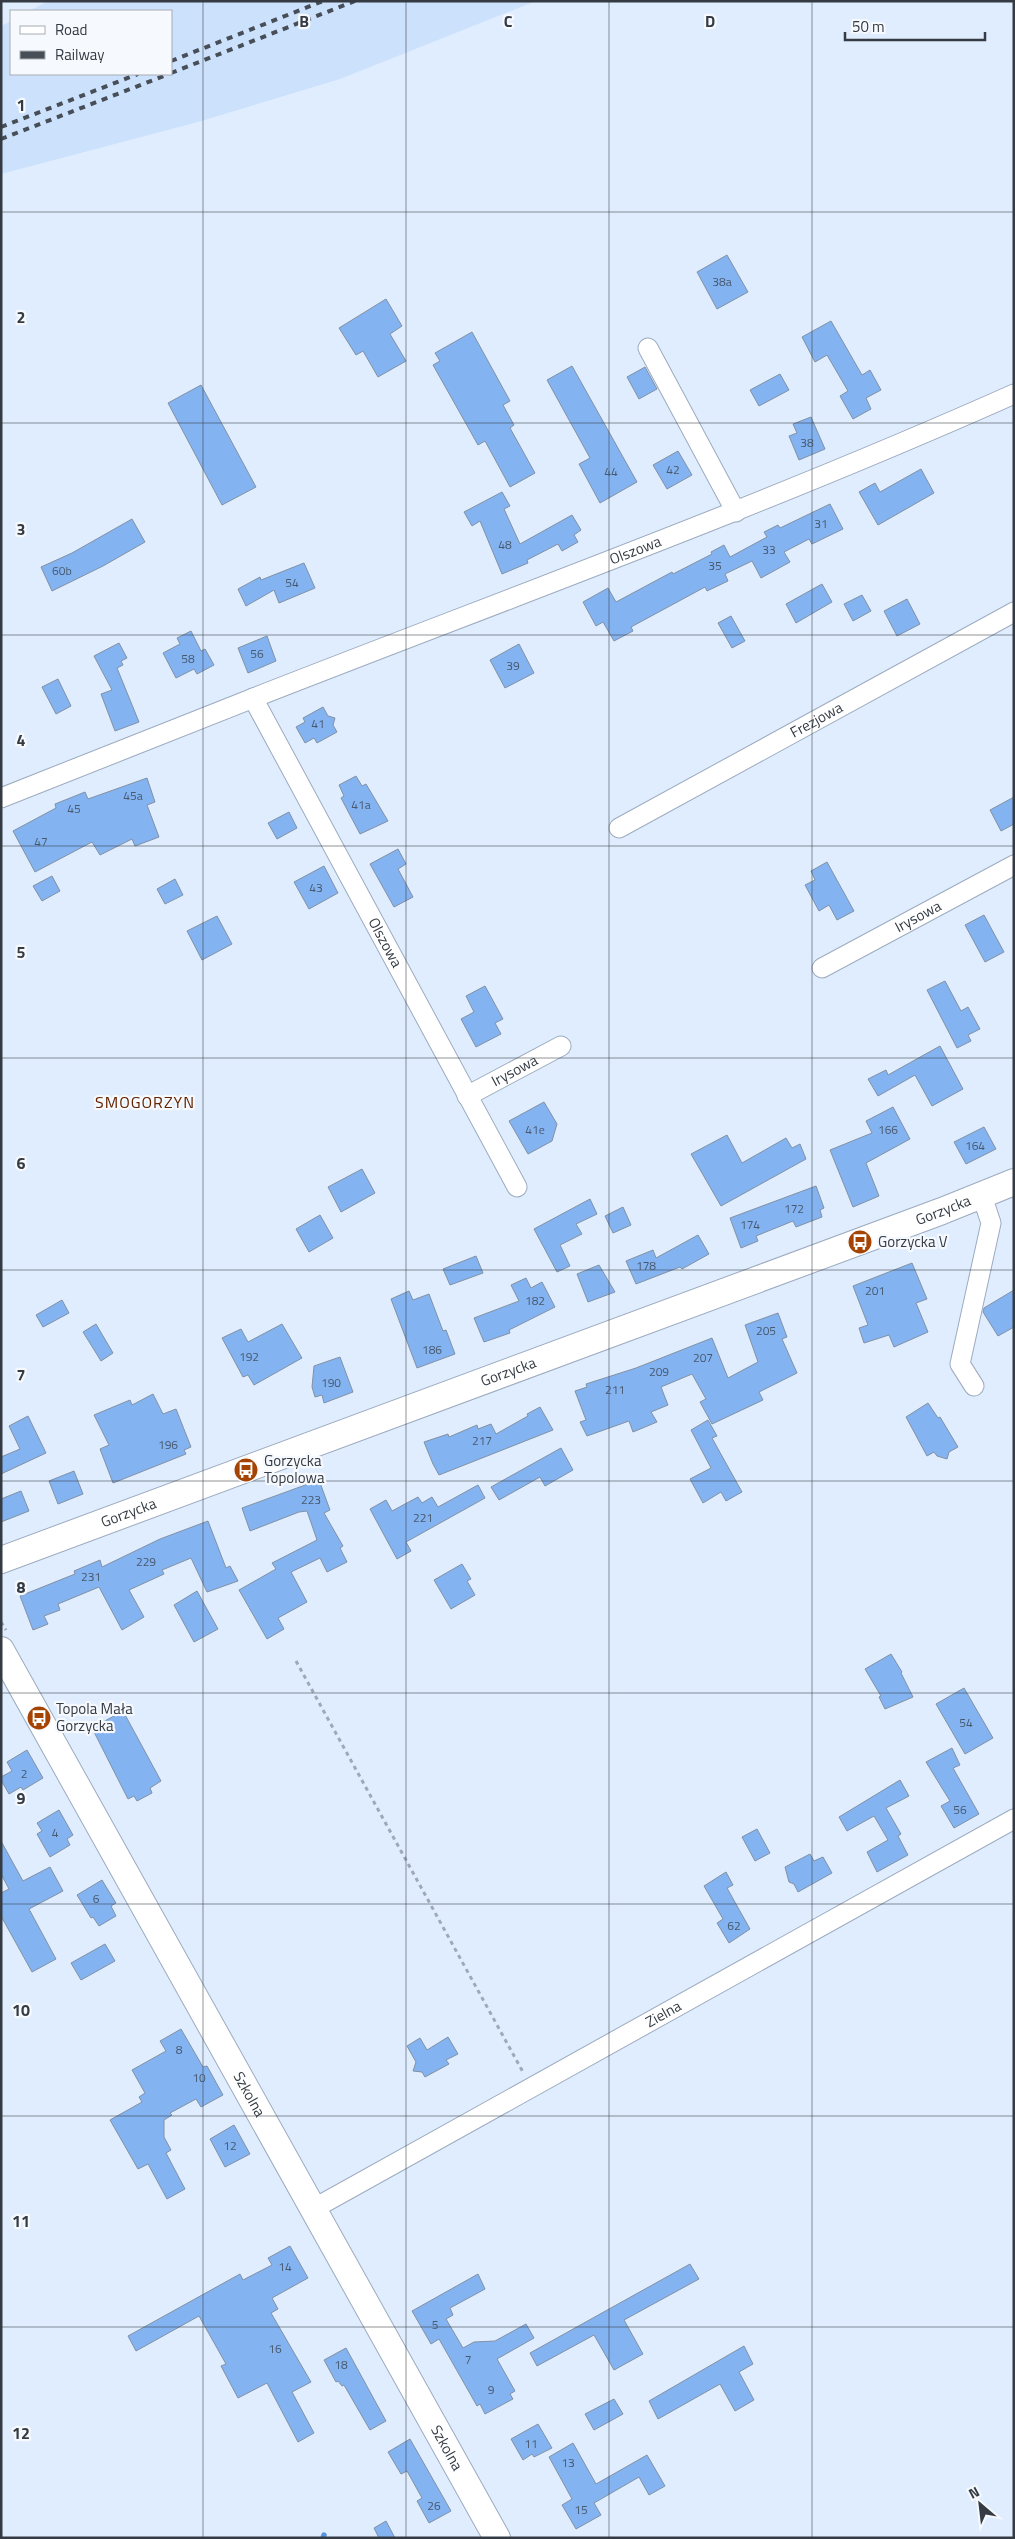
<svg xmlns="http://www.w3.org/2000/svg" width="1015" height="2539" font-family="'Titillium Web',sans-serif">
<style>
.built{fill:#cce1fc}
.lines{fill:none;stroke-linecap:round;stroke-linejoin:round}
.stream{stroke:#5894e0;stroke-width:5.5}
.building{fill:#83b3f1;stroke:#8291a4}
.street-casing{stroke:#9cabbf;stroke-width:21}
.secondary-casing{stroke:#9cabbf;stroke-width:28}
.path{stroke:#9ea9b7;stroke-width:3;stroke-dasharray:4 4;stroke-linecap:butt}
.street{stroke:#fff;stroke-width:19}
.secondary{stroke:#fff;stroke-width:26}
.rail{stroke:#474e57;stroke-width:4;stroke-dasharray:6 6;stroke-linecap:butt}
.grid{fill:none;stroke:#343b43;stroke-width:1;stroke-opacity:0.55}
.labels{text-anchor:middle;stroke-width:4.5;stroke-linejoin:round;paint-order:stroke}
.number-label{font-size:12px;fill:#48596e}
.street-label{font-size:15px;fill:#343b43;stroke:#f6f9fd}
.poi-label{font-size:15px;fill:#343b43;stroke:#f6f9fd;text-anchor:start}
.neighbourhood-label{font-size:16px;letter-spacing:1px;fill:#612300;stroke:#f6f9fd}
.grid-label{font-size:16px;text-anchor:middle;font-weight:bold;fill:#343b43;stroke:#f6f9fd;stroke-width:4.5;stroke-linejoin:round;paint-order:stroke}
</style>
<rect width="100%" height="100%" fill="#e0edfe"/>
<path class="built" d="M48,1H536L340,79L198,122L1,174V26L11,21V74H171V11H29Z"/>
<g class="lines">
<path class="stream" d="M323,2538L324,2535"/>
</g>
<path class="building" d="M727,255L748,292L717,309L697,272Z
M386,299L402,326L390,334L406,361L378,377L363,351L356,355L339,328Z
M831,321L862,375L870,370L881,390L866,398L871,409L853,419L840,396L848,391L827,355L815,362L802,337Z
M472,332L510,401L503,405L514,425L510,428L535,473L510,487L485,441L478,445L433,365L440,361L435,353Z
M572,366L637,482L600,503L579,464L590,458L547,380Z
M645,367L657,389L639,399L627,377Z
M780,374L789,390L759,406L750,390Z
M201,385L256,487L222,505L168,403Z
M811,417L825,449L799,460L789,436L797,433L793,424Z
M678,451L692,475L667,489L653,465Z
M921,469L934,493L878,525L859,492L875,483L880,492Z
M502,492L510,506L504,509L520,544L572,515L581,530L574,535L578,542L562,551L558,544L527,560L528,563L502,574L480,521L472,526L464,512Z
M830,504L843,529L812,544L809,539L784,552L790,562L761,578L752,561L725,574L728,581L707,591L705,587L631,627L633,631L614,641L603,622L596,626L583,602L608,588L616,602L672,572L673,574L712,554L711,552L724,545L730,557L767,537L764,532L778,525L780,528Z
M132,519L145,542L103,566L52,591L41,567L72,553Z
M304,563L315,588L279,603L274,590L246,606L238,589L260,577L261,580Z
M822,584L832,602L796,623L786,604Z
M862,595L871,611L853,621L844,604Z
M907,599L920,624L897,636L884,611Z
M731,616L745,641L732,648L718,623Z
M191,631L201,651L205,649L214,665L197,674L194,669L176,678L163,653L180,644L177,638Z
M267,636L276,661L248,673L238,648Z
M119,643L127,658L121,661L123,665L117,668L139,722L115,731L101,694L112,690L94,656Z
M519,644L534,673L505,688L490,660Z
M58,679L71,706L56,714L42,687Z
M323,707L328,716L335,718L333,725L337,732L317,743L314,738L305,743L296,727L305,722L303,718Z
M356,776L362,786L366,784L388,821L360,834L341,798L344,796L339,785Z
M147,778L155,802L147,805L159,837L135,846L132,839L100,855L92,842L35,872L13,831L56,808L55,804L85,792L88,799Z
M1014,797V824L1001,831L990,810Z
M289,812L297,828L277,839L268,823Z
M398,849L406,864L398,869L413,897L394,907L370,864Z
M827,862L854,911L837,920L829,905L819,911L805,885L815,880L811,871Z
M324,866L338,893L309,909L294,882Z
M52,876L60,891L42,901L33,886Z
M175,879L183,895L165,904L157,889Z
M984,915L1004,952L985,962L965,925Z
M217,916L232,944L202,960L187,931Z
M945,981L961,1011L968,1007L980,1029L968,1035L971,1041L957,1048L927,990Z
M485,986L503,1019L495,1023L501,1034L476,1047L461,1019L474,1012L466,996Z
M940,1046L963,1089L932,1106L915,1075L878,1096L868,1079L886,1070L888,1075Z
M544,1102L557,1124L552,1141L528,1154L509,1121Z
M893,1107L910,1139L866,1163L879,1196L853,1207L830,1150L872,1133L866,1121Z
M984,1127L996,1149L966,1164L954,1142Z
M727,1135L742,1163L786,1138L792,1148L800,1144L806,1159L721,1206L691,1154Z
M362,1169L375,1193L341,1212L328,1187Z
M816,1186L824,1208L820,1210L822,1217L796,1227L793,1221L756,1236L758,1241L741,1248L730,1218Z
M590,1199L597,1214L576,1224L582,1234L560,1245L570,1266L557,1272L534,1229Z
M623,1207L631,1225L613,1233L605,1216Z
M320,1215L333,1238L309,1252L296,1229Z
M698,1235L709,1254L682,1269L680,1267L636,1284L626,1261L653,1250L656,1258Z
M476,1256L483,1273L450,1285L443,1269Z
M912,1263L927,1299L916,1303L928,1332L894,1347L889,1335L864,1343L859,1328L868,1325L853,1286Z
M599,1265L615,1292L588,1302L577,1274Z
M526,1278L531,1288L542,1282L555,1307L509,1330L510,1333L484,1342L474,1318L519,1301L511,1285Z
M1014,1290V1327L998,1336L983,1312L984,1308Z
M409,1291L413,1300L429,1294L443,1331L446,1330L455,1354L417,1368L391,1299Z
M62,1300L69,1313L43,1327L36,1315Z
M778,1313L787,1337L782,1339L797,1373L759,1392L763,1400L712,1424L700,1402L706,1399L692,1374L661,1387L668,1405L651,1412L657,1422L633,1432L629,1421L587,1436L580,1422L586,1420L575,1391L587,1387L586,1384L636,1368L712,1338L728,1378L758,1362L745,1325Z
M96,1324L113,1353L101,1361L83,1332Z
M282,1324L302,1358L254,1385L248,1375L243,1377L222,1338L241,1329L248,1342Z
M340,1357L353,1392L324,1403L322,1395L315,1397L312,1387L314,1366Z
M153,1394L163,1414L176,1409L191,1447L184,1450L186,1454L113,1483L100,1449L109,1445L94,1415L130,1400L132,1405Z
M928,1403L938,1418L940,1417L958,1447L949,1452L947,1459L937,1456L934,1452L927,1456L906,1417Z
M540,1407L553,1430L439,1475L433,1464L424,1442L448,1434L449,1437L477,1425L478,1429L491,1424L496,1434L528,1416L527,1414Z
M28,1416L46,1453L1,1474V1457L20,1449L9,1426Z
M708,1420L717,1436L712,1438L742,1492L726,1501L721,1492L703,1503L690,1479L711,1468L691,1430Z
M561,1448L573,1470L545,1486L540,1477L499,1500L491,1487Z
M74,1471L83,1494L58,1504L49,1481Z
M319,1480L330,1510L324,1513L343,1546L340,1548L347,1562L327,1572L320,1558L291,1572L307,1602L278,1618L284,1629L267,1639L239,1590L276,1569L272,1563L317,1540L307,1511L299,1512L250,1531L242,1508Z
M478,1485L485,1498L406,1542L411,1551L397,1559L370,1509L386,1500L392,1511L418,1497L422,1503L432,1497L438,1507Z
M21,1491L29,1511L1,1522V1499Z
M208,1521L226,1568L230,1566L238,1581L207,1592L191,1558L162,1570L164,1574L129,1590L144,1617L122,1630L99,1587L58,1604L60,1610L44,1616L48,1624L33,1630L20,1596L75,1574L74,1571L100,1560L102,1567L160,1539Z
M462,1564L471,1579L467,1581L475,1595L451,1609L434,1580Z
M197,1591L218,1629L194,1642L174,1605Z
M891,1654L902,1672L901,1673L913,1697L885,1709L879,1697L881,1696L865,1669Z
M964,1688L993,1738L965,1754L936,1704Z
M123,1711L161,1781L150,1788L152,1793L137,1801L134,1796L128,1799L92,1728Z
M952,1748L960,1765L953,1768L979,1814L954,1828L941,1806L950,1801L926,1762Z
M27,1750L43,1778L23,1790L21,1787L9,1794L1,1780V1777L12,1771L7,1762Z
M900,1780L909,1796L886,1808L901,1834L898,1836L908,1855L877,1872L867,1852L888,1840L874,1816L847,1831L839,1817Z
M59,1810L73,1835L67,1839L70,1845L50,1857L37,1834L42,1831L37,1823Z
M757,1829L770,1853L755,1861L742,1837Z
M1,1841L23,1881L50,1867L63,1891L29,1909L56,1959L32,1972L1,1916V1893L9,1889L1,1874Z
M810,1854L814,1861L823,1857L832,1873L798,1892L794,1884L789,1882L785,1867Z
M726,1872L733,1885L727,1888L750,1929L729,1943L717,1923L723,1919L704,1886Z
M102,1880L116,1903L111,1906L116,1916L99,1926L93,1917L91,1918L77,1895Z
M105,1944L115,1961L81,1980L71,1963Z
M181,2029L203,2067L207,2066L223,2095L201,2107L196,2099L170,2113L172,2115L164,2120V2137L171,2150L166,2153L185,2189L167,2199L148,2164L138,2169L110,2120L142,2102L139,2097L145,2093L132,2070L166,2051L160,2041Z
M448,2037L458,2054L446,2060L449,2064L425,2077L422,2072L413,2071L416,2062L407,2046L420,2038L427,2050Z
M234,2125L250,2154L225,2167L210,2139Z
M290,2246L308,2278L272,2298L278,2309L271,2313L311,2382L292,2392L314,2433L298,2442L267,2383L238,2398L221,2366L226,2364L199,2316L136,2351L128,2336L240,2274L243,2280L272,2265L268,2258Z
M690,2264L699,2279L624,2320L643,2354L614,2370L594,2335L537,2366L530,2353Z
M478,2274L485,2289L450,2308L453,2315L446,2319L463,2348L474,2342L495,2341L526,2324L534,2338L497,2359L515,2391L510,2394L513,2399L485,2414L480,2404L477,2406L439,2339L431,2344L412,2311Z
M744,2346L753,2364L739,2372L754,2400L735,2411L720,2384L658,2419L649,2401Z
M346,2348L386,2421L370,2430L344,2385L342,2386L338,2381L336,2382L324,2360Z
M614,2399L623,2414L594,2430L585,2414Z
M538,2424L552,2448L534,2457L532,2454L523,2460L511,2439Z
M410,2439L451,2511L429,2523L417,2501L422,2498L407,2471L401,2474L388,2452Z
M573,2443L596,2484L647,2455L665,2486L649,2495L639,2477L594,2503L601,2515L576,2529L562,2505L572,2499L549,2457Z
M386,2521L395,2538H379L374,2528Z"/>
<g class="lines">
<defs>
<g id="street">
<path d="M648,348L736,512"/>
<path id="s1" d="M253,698L517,1187"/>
<path id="s2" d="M1,798C86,765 171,730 256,697C509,598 765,505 1014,394"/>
<path id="s3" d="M619,828L1014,612"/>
<path id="s4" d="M822,968L1014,865"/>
<path id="s5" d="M467,1096L561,1046"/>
<path d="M974,1386L960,1364L991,1223L982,1196"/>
<path id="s6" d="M313,2209L1014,1819"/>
</g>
<g id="secondary">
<path id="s7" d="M1,1560L942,1211L1014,1182"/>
<path id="s8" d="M1,1650L497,2538"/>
</g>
</defs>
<use href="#street" class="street-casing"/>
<use href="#secondary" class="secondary-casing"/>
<path class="path" d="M1,1622L6,1630
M296,1661L523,2072"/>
<use href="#street" class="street"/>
<use href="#secondary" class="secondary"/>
<path class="rail" d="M171,61L323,1
M171,73L355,1
M1,127L138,74
M1,139L169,74"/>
</g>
<path class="grid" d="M203,1V2538M406,1V2538M609,1V2538M812,1V2538M1,212H1014M1,423H1014M1,635H1014M1,846H1014M1,1058H1014M1,1270H1014M1,1481H1014M1,1693H1014M1,1904H1014M1,2116H1014M1,2327H1014"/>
<defs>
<symbol id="bus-disc" viewBox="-11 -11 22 22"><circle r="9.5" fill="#a54303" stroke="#f6f9fd"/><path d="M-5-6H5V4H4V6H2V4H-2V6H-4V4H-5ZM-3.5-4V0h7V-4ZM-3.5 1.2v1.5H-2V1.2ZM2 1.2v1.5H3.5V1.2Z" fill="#fff"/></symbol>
</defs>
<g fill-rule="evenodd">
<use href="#bus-disc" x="846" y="1228" width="28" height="28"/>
<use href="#bus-disc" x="232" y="1456" width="28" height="28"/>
<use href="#bus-disc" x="25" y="1704" width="28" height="28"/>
</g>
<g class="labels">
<g class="number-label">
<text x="722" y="286">38a</text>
<text x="807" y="447">38</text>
<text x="673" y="474">42</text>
<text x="611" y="476">44</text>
<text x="821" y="528">31</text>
<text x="505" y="549">48</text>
<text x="769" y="554">33</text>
<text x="715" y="570">35</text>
<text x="62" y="575">60b</text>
<text x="292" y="587">54</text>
<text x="257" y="658">56</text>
<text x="188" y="663">58</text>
<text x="513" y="670">39</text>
<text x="318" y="728">41</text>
<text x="133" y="800">45a</text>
<text x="361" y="809">41a</text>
<text x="74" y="813">45</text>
<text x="41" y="846">47</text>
<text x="316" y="892">43</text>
<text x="535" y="1134">41e</text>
<text x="888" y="1134">166</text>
<text x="975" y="1150">164</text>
<text x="794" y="1213">172</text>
<text x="750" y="1229">174</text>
<text x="646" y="1270">178</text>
<text x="875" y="1295">201</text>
<text x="535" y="1305">182</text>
<text x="766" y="1335">205</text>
<text x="432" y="1354">186</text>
<text x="249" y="1361">192</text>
<text x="703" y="1362">207</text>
<text x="659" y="1376">209</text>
<text x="331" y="1387">190</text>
<text x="615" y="1394">211</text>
<text x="482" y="1445">217</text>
<text x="168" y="1449">196</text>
<text x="311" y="1504">223</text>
<text x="423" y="1522">221</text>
<text x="146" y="1566">229</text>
<text x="91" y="1581">231</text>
<text x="966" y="1727">54</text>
<text x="24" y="1778">2</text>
<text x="960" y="1814">56</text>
<text x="55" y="1837">4</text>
<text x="96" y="1903">6</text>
<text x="734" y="1930">62</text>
<text x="179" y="2054">8</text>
<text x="199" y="2082">10</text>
<text x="230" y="2150">12</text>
<text x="285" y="2271">14</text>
<text x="435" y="2329">5</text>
<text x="275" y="2353">16</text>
<text x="468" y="2364">7</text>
<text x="341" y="2369">18</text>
<text x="491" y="2394">9</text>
<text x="531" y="2448">11</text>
<text x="568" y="2467">13</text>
<text x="434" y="2510">26</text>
<text x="581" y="2514">15</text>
</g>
<g class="street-label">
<text dy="5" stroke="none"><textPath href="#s2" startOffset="681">Olszowa</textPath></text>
<text dy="5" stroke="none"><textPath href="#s3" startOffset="225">Frezjowa</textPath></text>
<text dy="5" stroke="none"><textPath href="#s4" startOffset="109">Irysowa</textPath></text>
<text dy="5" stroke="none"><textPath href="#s1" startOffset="278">Olszowa</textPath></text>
<text dy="5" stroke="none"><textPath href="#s5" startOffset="54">Irysowa</textPath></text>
<text dy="5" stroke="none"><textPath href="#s7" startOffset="1005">Gorzycka</textPath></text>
<text dy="5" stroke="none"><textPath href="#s7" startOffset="541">Gorzycka</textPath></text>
<text dy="5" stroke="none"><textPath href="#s7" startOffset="136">Gorzycka</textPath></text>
<text dy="5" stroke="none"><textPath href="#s6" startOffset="401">Zielna</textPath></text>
<text dy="5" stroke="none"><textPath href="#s8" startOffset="509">Szkolna</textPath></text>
<text dy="5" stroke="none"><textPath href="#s8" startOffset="914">Szkolna</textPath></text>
</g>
<g class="poi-label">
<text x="878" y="1247">Gorzycka V</text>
<text x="264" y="1466">Gorzycka<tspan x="264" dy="17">Topolowa</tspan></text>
<text x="56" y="1714">Topola Mała<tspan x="56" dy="17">Gorzycka</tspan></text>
</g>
<g class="neighbourhood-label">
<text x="145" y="1108">SMOGORZYN</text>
</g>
</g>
<g class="grid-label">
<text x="304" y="27">B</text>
<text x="508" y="27">C</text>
<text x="710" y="27">D</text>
<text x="21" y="111">1</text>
<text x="21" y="323">2</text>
<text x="21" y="535">3</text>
<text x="21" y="746">4</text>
<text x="21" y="958">5</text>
<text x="21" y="1169">6</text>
<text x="21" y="1381">7</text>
<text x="21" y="1593">8</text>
<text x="21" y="1804">9</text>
<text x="21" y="2016">10</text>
<text x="21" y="2227">11</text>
<text x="21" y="2439">12</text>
</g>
<rect width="1015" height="2539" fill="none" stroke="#343b43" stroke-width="5"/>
<rect x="10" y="10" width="162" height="65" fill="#f6f9fd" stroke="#a8adb3"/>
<rect x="20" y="26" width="25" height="8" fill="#ffffff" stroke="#a8adb3"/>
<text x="55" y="35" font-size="15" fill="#343b43">Road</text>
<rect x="20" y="51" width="25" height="8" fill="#474e57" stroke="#a8adb3"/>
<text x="55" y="60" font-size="15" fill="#343b43">Railway</text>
<g transform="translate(980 2504) rotate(332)" stroke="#f6f9fd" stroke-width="4" paint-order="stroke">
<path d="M0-4L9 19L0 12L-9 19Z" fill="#343b43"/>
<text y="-8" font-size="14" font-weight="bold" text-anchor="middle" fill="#343b43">N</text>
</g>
<path d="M845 32v8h140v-8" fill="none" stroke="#343b43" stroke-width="2.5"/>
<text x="852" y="32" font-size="15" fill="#343b43" stroke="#f6f9fd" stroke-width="4" paint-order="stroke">50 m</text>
</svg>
